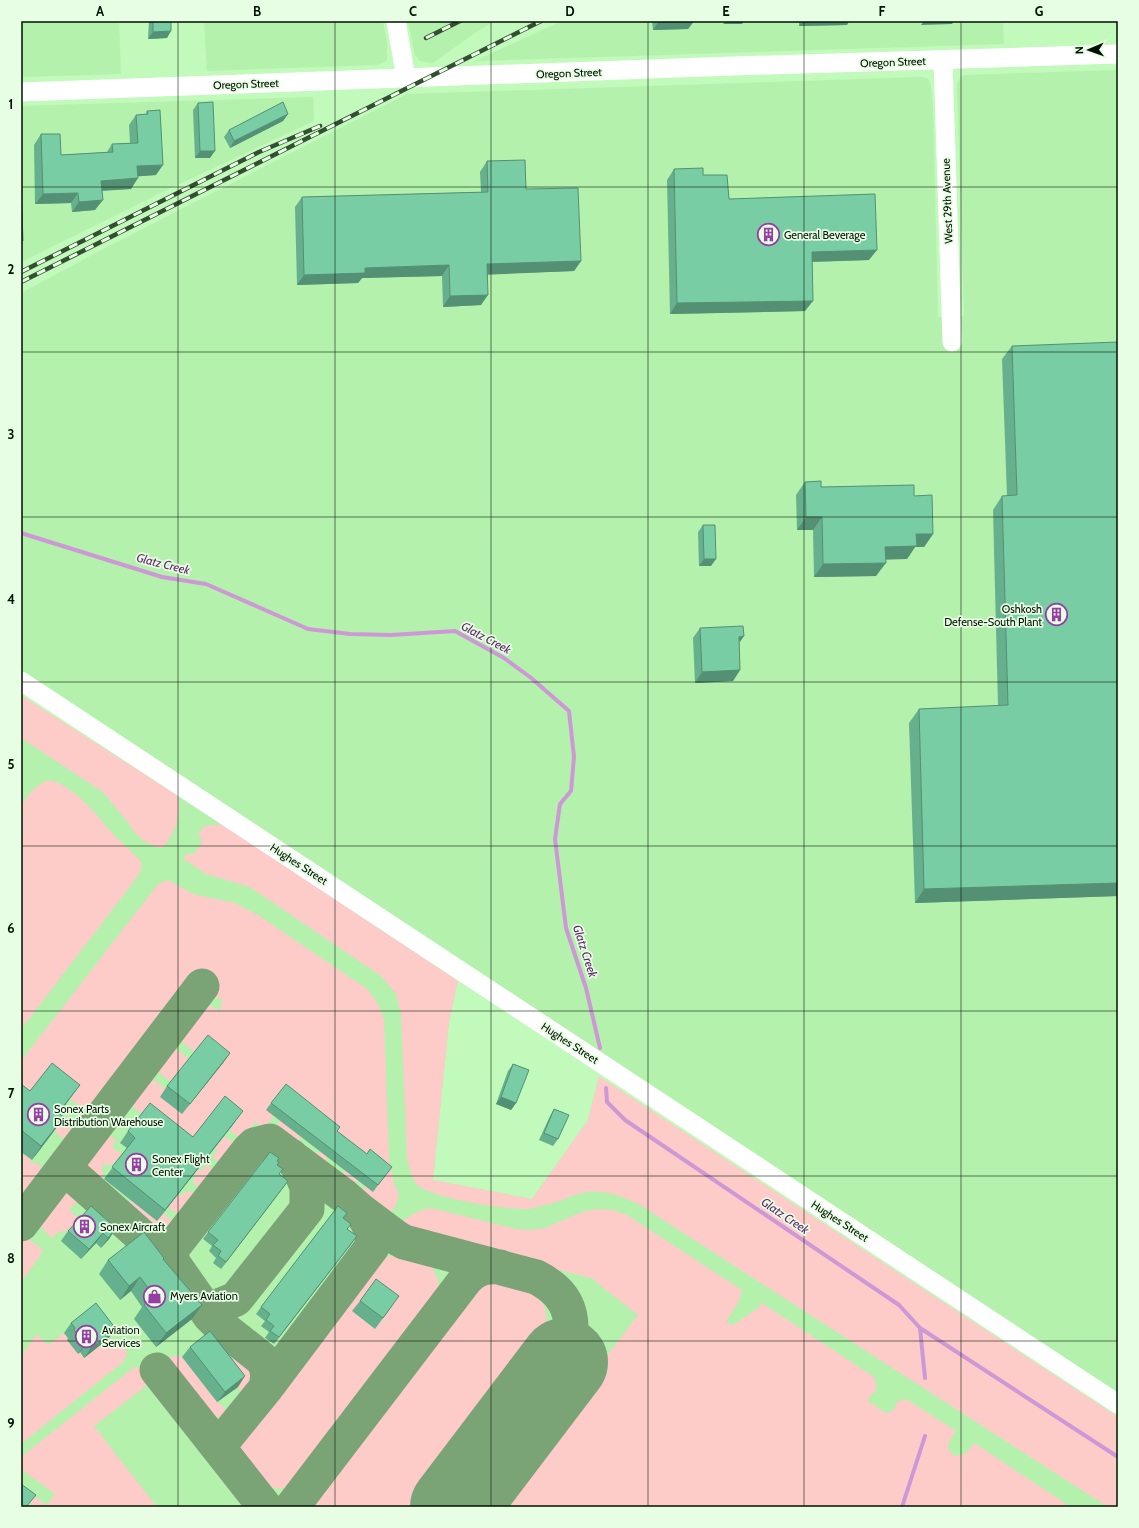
<svg xmlns="http://www.w3.org/2000/svg" width="1139" height="1528" font-family="Cabin,sans-serif">
<style>
.built{fill:#b3f1ac}
.green{fill:#fdcbc8}
.lines{fill:none;stroke-linecap:round;stroke-linejoin:round}
.stream{stroke:#ce98d6;stroke-width:4}
.taxiway{stroke:#7aa476;stroke-width:35}
.runway{stroke:#7aa476;stroke-width:88}
.minor{stroke:#fff;stroke-width:19}
.rail-casing{stroke:#334e31;stroke-width:4.5}
.rail{stroke:#e7fde4;stroke-width:3;stroke-dasharray:9;stroke-linecap:butt}
.wall{fill:#67b08d}
.shaded-wall{fill:#549073}
.building{fill:#78cda4;stroke:#549073}
.grid{fill:none;stroke:#011100;stroke-width:1;stroke-opacity:0.55}
.labels{text-anchor:middle;stroke-width:3.5;stroke-linejoin:round;paint-order:stroke}
.street-label{font-size:11px;fill:#011100;stroke:#e7fde4}
.poi-label{font-size:11px;fill:#011100;stroke:#e7fde4;text-anchor:start}
.water-label{font-size:12px;font-style:italic;fill:#62236c;stroke:#e7fde4}
.neatline{fill:none;stroke:#011100;stroke-width:1.5}
.grid-label{font-size:13px;text-anchor:middle;font-weight:bold;fill:#011100}
</style>
<rect width="100%" height="100%" fill="#c1fabb"/>
<path class="built" d="M21,21H119L121,74L21,77Z
M204,21H383L387,43V61L377,65L207,71Z
M408,21H496L479,30L433,63L420,61L415,55Z
M562,21H1003L1004,44L475,61Z
M1118,70V1395L555,1025L21,670V293L109,246L407,94L920,77L927,78L930,82L933,105L938,317L964,316L957,84L960,78L965,75Z
M313,97L314,121L171,188L21,262V106Z
M21,695L223,825L458,981L449,1022L433,1180L532,1199L588,1120L599,1076L1118,1417V1507H21Z"/>
<path class="green" d="M21,695L178,796C182,819 175,831 163,848C150,847 136,837 130,825L103,792L21,738Z
M51,780C79,789 97,817 116,837C124,845 133,853 141,861V870L132,884L22,1028H21V806C29,794 36,783 51,780Z
M212,825H223L458,981L449,1022L433,1180L532,1199L588,1120L599,1076L1118,1417V1507H1108L640,1205C622,1196 602,1188 582,1193C571,1196 561,1201 550,1204C543,1205 536,1208 529,1209C507,1210 436,1199 419,1186C411,1180 410,1167 407,1158L401,1014L396,994L381,976L250,887L206,874L184,859L186,854H194L202,843L200,835L198,833L205,826Z
M168,880L193,894L235,903L258,915L367,989L377,1002L384,1019L389,1158L395,1187L399,1193C396,1207 394,1214 380,1218L355,1199L365,1186L373,1192L351,1175L358,1181L348,1194L329,1180L335,1172H346L357,1157L337,1142L326,1157L329,1167L323,1175L303,1160L308,1151L321,1153L335,1134L313,1117L299,1136L303,1147L297,1155L270,1134L280,1121L288,1127L266,1110L274,1116L263,1129L255,1122L242,1140L229,1130L235,1122L200,1129L219,1144L225,1136L238,1147L223,1166L213,1158L217,1150L215,1148L197,1133L180,1155L200,1171L208,1165L218,1172L203,1191L195,1185L193,1181L196,1175L194,1173L142,1114L127,1102L147,1075L166,1089L182,1114L199,1094L171,1082L153,1068L171,1045L190,1060L195,1052L176,1037L201,1005L206,1003L220,1011L222,998H214L209,995L213,989L196,977L90,1114L42,1077L21,1104V1061L158,884Z
M61,1115L80,1129L69,1144L52,1129L57,1123L59,1124L62,1123L60,1118Z
M105,1131L116,1140L113,1145V1149L122,1153L111,1166L106,1164L103,1165L102,1171L104,1175C101,1179 100,1184 96,1189L81,1175L80,1166Z
M21,1152L32,1160L30,1162L33,1164L35,1162L48,1172L27,1200H21Z
M156,1178L180,1196C189,1189 190,1190 199,1197L183,1218L168,1207Z
M66,1185L72,1186L82,1194C81,1201 73,1205 69,1209L76,1216L77,1220L67,1231L58,1232L53,1237H50L40,1225L38,1220L61,1188Z
M132,1200L157,1221L163,1213L177,1225L164,1241L155,1242L121,1212L130,1201Z
M431,1208L516,1229L530,1230L545,1228L582,1212L596,1209L613,1210L627,1215L742,1290L739,1301L726,1322L733,1325L757,1309L762,1303L874,1377L876,1382V1391L870,1396L868,1401L886,1413L894,1410L897,1402L906,1399L956,1431L950,1440L948,1448L952,1454L957,1456L966,1453L974,1443L1071,1507H491L638,1315L591,1278L395,1229C407,1217 415,1211 431,1208Z
M28,1239L41,1248L42,1253L21,1282V1241Z
M400,1253C427,1256 446,1273 435,1301L301,1478L291,1486L282,1489L271,1488L260,1483L239,1455L237,1442L241,1429L369,1265L388,1257Z
M494,1277C521,1281 552,1294 546,1328C545,1333 543,1338 542,1343L416,1507H306L465,1297L476,1285Z
M210,1332L257,1370C259,1380 253,1388 248,1397L245,1396L242,1393L202,1341Z
M64,1333L68,1339L67,1340L78,1353L80,1352L84,1358L108,1339C119,1338 121,1344 127,1351L126,1357L123,1362L21,1444V1356L37,1334L48,1345Z
M176,1355L182,1357L217,1402L219,1404H221L229,1415L217,1417L202,1411L164,1363L169,1358Z
M137,1367L142,1368L150,1379V1383L94,1426L157,1507H32V1506L30,1504L31,1502L25,1490L47,1505L55,1494L21,1469V1457L133,1368Z"/>
<g class="lines">
<path class="stream" d="M21,533L162,577L206,584L308,629L350,634L391,635L455,631L504,658L530,677L569,711L574,757L571,791L560,804L555,839L566,928L586,988L600,1048
M606,1088L607,1102L625,1120L899,1305L920,1328L925,1378
M920,1328L1118,1457
M902,1507L925,1436"/>
<path class="taxiway" d="M56,1178C65,1175 69,1174 77,1179L175,1266
M361,1211L397,1238L404,1242L536,1277C574,1296 577,1326 564,1362
M21,1224L202,986
M203,1307L208,1308H214L236,1299L307,1209V1187L301,1172L291,1156
M157,1370L265,1507
M218,1447L266,1388L372,1247V1234L369,1225L361,1211L344,1196L270,1141L254,1145L249,1150L170,1251L171,1257L175,1266L210,1316L219,1325L262,1359C269,1369 268,1377 266,1388
M292,1507L466,1279C476,1268 485,1266 500,1267"/>
<path class="runway" d="M454,1507L564,1362"/>
<path class="minor" d="M396,21L406,78
M943,60L952,342
M21,92L704,67L1118,54
M21,681L1118,1404"/>
<defs>
<path id="rail" d="M426,38L460,21
M21,272L259,152L320,126
M21,282L541,21"/>
</defs>
<use href="#rail" class="rail-casing"/>
<use href="#rail" class="rail"/>
</g>
<path class="wall" d="M149,21H171L167,38L148,39Z
M652,21H694L688,29L653,30Z
M799,21H849L847,25L799,26Z
M198,103L210,158H195L193,110Z
M147,111L156,175L138,176L131,189L102,191L95,210L72,212L71,203L35,204L34,145L41,134L61,155L107,152L112,144L130,143L129,125L136,115H145Z
M288,114L283,121L230,148L224,137L229,130Z
M487,161L526,189L581,261L574,271L488,274L481,305L443,307L442,276L362,278L358,283L297,285L295,207L302,197L481,192L480,172Z
M674,169L703,175L729,199L869,260L812,262L805,311L670,314L667,180Z
M1012,346L1118,896L915,903L909,723L919,709L998,706L993,510L1002,496H1007L1002,359Z
M805,482L821,487L914,496L933,534L924,547H915L907,559H886L876,576L814,577L813,530H797L796,495Z
M703,525L711,566H699L698,532Z
M700,628L744,636L739,643L740,670L733,681L695,683L693,638Z
M230,1053L223,1063L182,1114L160,1097L167,1086Z
M513,1064L516,1103L511,1110L496,1104L508,1071Z
M21,1084L30,1091L80,1085L59,1114L64,1117L54,1131L32,1160L21,1152Z
M271,1103L337,1131L387,1173L373,1192L266,1110Z
M554,1109L558,1139L553,1146L539,1140L550,1116Z
M235,1122L157,1221L104,1179L127,1148L120,1143L128,1131L193,1137Z
M277,1161V1165L279,1174L288,1181L221,1269L213,1263L216,1258L209,1251L212,1246L203,1239L208,1232Z
M343,1218L348,1229L352,1243L274,1344L265,1338L269,1332L261,1326L265,1321L256,1314L261,1307Z
M116,1228L109,1239L101,1248L96,1243L81,1259L61,1241L68,1231Z
M163,1259L192,1319L156,1347L134,1319L142,1307L131,1291L120,1300L99,1274L108,1260Z
M360,1301L392,1306L375,1329L352,1311Z
M71,1323L108,1339L84,1358L80,1352L78,1354L67,1340L68,1338L64,1333Z
M190,1347L238,1387L217,1402L182,1357Z"/>
<path class="shaded-wall" d="M659,21H694L688,29L653,30Z
M726,21H744L742,24H723Z
M802,21H849L847,25L799,26Z
M924,21H954L952,24L921,25Z
M171,31L167,38L148,39L153,32Z
M288,114L283,121L230,148L234,141Z
M200,151H215L210,158H195Z
M163,165L156,175L130,177L137,166Z
M138,178L131,189L94,191L101,181Z
M78,193L71,203L35,204L43,194Z
M103,200L95,210L72,212L79,202Z
M877,250L869,260L804,262L812,252Z
M581,261L574,271L480,275L487,264Z
M449,265L442,276L362,278L358,283L297,285L304,275L365,268Z
M488,295L481,305L443,307L450,296Z
M813,301L805,311L670,314L677,303Z
M806,517H822L813,530H797Z
M916,534H933L924,547H915L907,559L876,560L885,547Z
M704,559H716L711,566H699Z
M886,563L876,576L814,577L823,564Z
M744,636L736,647L739,637Z
M740,670L733,681L695,683L702,672Z
M1118,883V896L915,903L924,889Z
M230,1053L223,1063L182,1114L190,1104Z
M80,1085L70,1098L49,1127L58,1113Z
M501,1097L516,1103L511,1110L496,1104Z
M243,1111L235,1122L157,1221L165,1210Z
M64,1117L54,1131L32,1160L41,1146Z
M288,1181L283,1188L221,1269L226,1262Z
M116,1228L109,1239L101,1248L108,1238Z
M103,1233L96,1243L81,1259L89,1249Z
M357,1236L352,1243L274,1344L279,1337Z
M140,1277L131,1291L120,1300L129,1286Z
M202,1305L192,1319L156,1347L166,1333Z
M116,1329L108,1339L84,1358L91,1348Z
M87,1342L80,1352L78,1354L85,1343Z
M245,1376L238,1387L217,1402L225,1392Z"/>
<path class="building" d="M153,21H171V31L153,32Z
M213,102L215,151H200L198,103Z
M283,102L288,114L234,141L229,130Z
M160,110L163,165L137,166L138,178L101,181L103,200L79,202L78,193L43,194L41,134H60L61,155L113,152L112,144L138,143L136,115L148,114L147,111Z
M525,160L526,189L578,188L581,261L487,264L488,295L450,296L449,265L365,268V273L304,275L302,197L488,192L487,161Z
M703,168V175H727L729,199L875,194L877,250L812,252L813,301L677,303L674,169Z
M21,182L23,241H21Z
M1118,342V883L924,889L919,709L1008,705L1002,496L1017,495L1012,346Z
M821,481V487L914,485V496L932,495L933,534H916L917,546L885,547L886,563L823,564L822,517H806L805,482Z
M703,525H715L716,559H704Z
M743,626L744,636L739,637L740,670L702,672L700,628Z
M208,1035L230,1053L190,1104L167,1086Z
M52,1063L80,1085L58,1113L64,1117L41,1146L21,1130V1084L30,1091Z
M513,1064L529,1070L516,1103L501,1097Z
M286,1084L340,1127L337,1131L367,1154L370,1149L392,1167L378,1185L271,1103Z
M225,1096L243,1111L165,1210L112,1167L135,1138L128,1131L150,1103L193,1137Z
M554,1109L569,1115L558,1139L544,1133Z
M270,1152L279,1158L277,1161L279,1162L277,1165L283,1169L279,1174L288,1181L226,1262L218,1256L221,1251L213,1245L218,1240L208,1232Z
M91,1206L116,1228L108,1238L103,1233L89,1249L68,1231Z
M338,1206L347,1213L343,1218L351,1224L347,1229L357,1236L279,1337L270,1331L274,1326L266,1320L270,1314L261,1307Z
M144,1232L164,1258L163,1259L202,1305L166,1333L144,1305L154,1296L140,1277L129,1286L108,1260Z
M376,1279L399,1296L383,1318L360,1301Z
M96,1303L116,1329L91,1348L87,1342L85,1343L74,1330L75,1328L71,1323Z
M210,1331L245,1376L225,1392L190,1347Z
M21,1484L36,1495L26,1507H23L21,1506Z"/>
<path class="grid" d="M178,21V1507M335,21V1507M491,21V1507M648,21V1507M804,21V1507M961,21V1507M21,187H1118M21,352H1118M21,517H1118M21,682H1118M21,846H1118M21,1011H1118M21,1176H1118M21,1341H1118"/>
<defs>
<symbol id="building-ring" viewBox="-11 -11 22 22"><circle r="9.5" fill="#e7fde4" stroke="#983ca6" stroke-width="1.5"/><path d="M-4-6H4V6H1V3H-1V6H-4ZM-2.5-4.3h1.7v1.8h-1.7ZM.8-4.3h1.7v1.8H.8ZM-2.5-1h1.7V.8h-1.7ZM.8-1h1.7V.8H.8Z" fill="#983ca6"/></symbol>
<symbol id="shop-ring" viewBox="-11 -11 22 22"><circle r="9.5" fill="#e7fde4" stroke="#983ca6" stroke-width="1.5"/><path d="M-5-2.5h2.3a2.7 3.5 0 0 1 5.4 0H5L5.5 6h-11ZM-1.5-2.5h3a1.5 2.3 0 0 0-3 0Z" fill="#983ca6"/></symbol>
</defs>
<g fill-rule="evenodd">
<use href="#building-ring" x="756" y="222" width="25" height="25"/>
<use href="#building-ring" x="1044" y="602" width="25" height="25"/>
<use href="#building-ring" x="26" y="1102" width="25" height="25"/>
<use href="#building-ring" x="124" y="1152" width="25" height="25"/>
<use href="#building-ring" x="72" y="1214" width="25" height="25"/>
<use href="#shop-ring" x="142" y="1284" width="25" height="25"/>
<use href="#building-ring" x="74" y="1324" width="25" height="25"/>
</g>
<g class="labels">
<g class="street-label">
<text transform="translate(893 62) rotate(-2)" y="4">Oregon Street</text>
<text transform="translate(569 73) rotate(-2)" y="4">Oregon Street</text>
<text transform="translate(246 84) rotate(-2)" y="4">Oregon Street</text>
<text transform="translate(947 201) rotate(-92)" y="4">West 29th Avenue</text>
<text transform="translate(299 864) rotate(33)" y="4">Hughes Street</text>
<text transform="translate(570 1043) rotate(33)" y="4">Hughes Street</text>
<text transform="translate(840 1221) rotate(33)" y="4">Hughes Street</text>
</g>
<g class="poi-label">
<text x="784" y="239">General Beverage</text>
<text x="1042" y="613" text-anchor="end">Oshkosh<tspan x="1042" dy="13">Defense-South Plant</tspan></text>
<text x="54" y="1113">Sonex Parts<tspan x="54" dy="13">Distribution Warehouse</tspan></text>
<text x="152" y="1163">Sonex Flight<tspan x="152" dy="13">Center</tspan></text>
<text x="100" y="1231">Sonex Aircraft</text>
<text x="170" y="1300">Myers Aviation</text>
<text x="102" y="1334">Aviation<tspan x="102" dy="13">Services</tspan></text>
</g>
<g class="water-label">
<text transform="translate(163 564) rotate(14)" y="4">Glatz Creek</text>
<text transform="translate(486 638) rotate(28)" y="4">Glatz Creek</text>
<text transform="translate(585 951) rotate(72)" y="4">Glatz Creek</text>
<text transform="translate(785 1216) rotate(34)" y="4">Glatz Creek</text>
</g>
</g>
<rect width="1139" height="1528" fill="none" stroke="#e7fde4" stroke-width="44"/>
<g transform="translate(1089 50) rotate(268)" stroke="#e7fde4" stroke-width="3" paint-order="stroke">
<path d="M0-3L7 15L0 10L-7 15Z" fill="#011100"/>
<text y="-6" font-size="11" font-weight="bold" text-anchor="middle" fill="#011100">N</text>
</g>
<rect x="22" y="22" width="1095" height="1484" class="neatline"/>
<g class="grid-label">
<text x="100" y="16">A</text>
<text x="257" y="16">B</text>
<text x="413" y="16">C</text>
<text x="570" y="16">D</text>
<text x="726" y="16">E</text>
<text x="882" y="16">F</text>
<text x="1039" y="16">G</text>
<text x="11" y="109">1</text>
<text x="11" y="274">2</text>
<text x="11" y="439">3</text>
<text x="11" y="604">4</text>
<text x="11" y="769">5</text>
<text x="11" y="933">6</text>
<text x="11" y="1098">7</text>
<text x="11" y="1263">8</text>
<text x="11" y="1428">9</text>
</g>
</svg>
